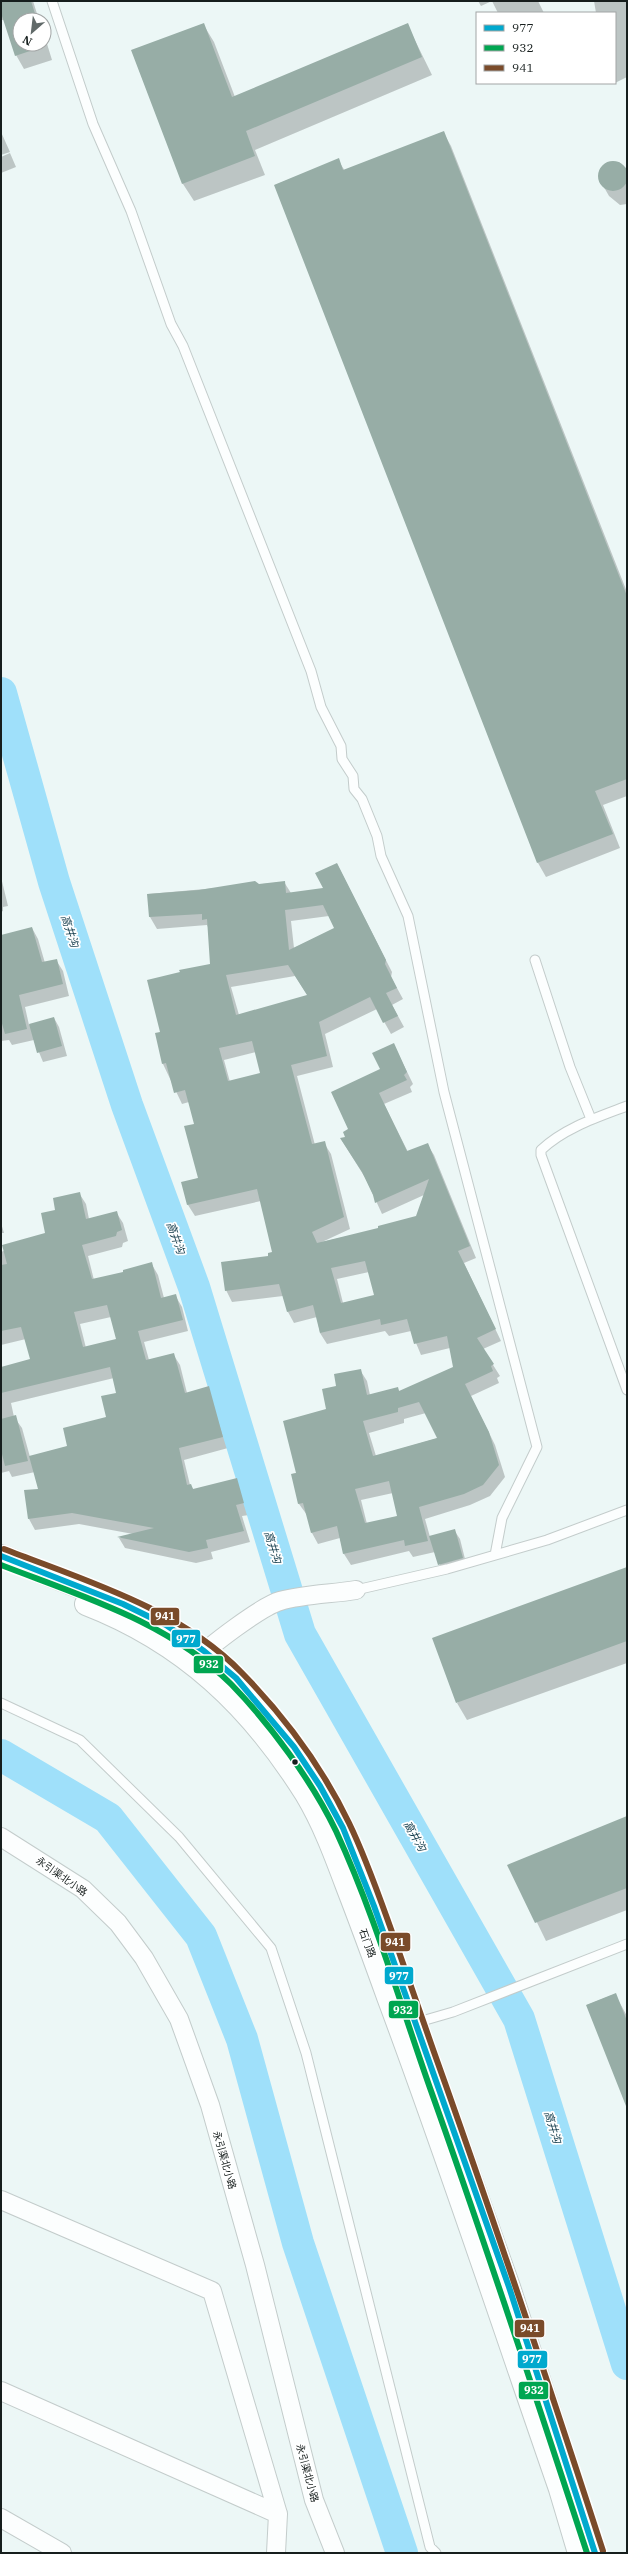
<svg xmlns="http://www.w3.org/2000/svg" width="628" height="2554" font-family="'IBM Plex Serif','Noto Sans SC',serif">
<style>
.shadow{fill:#0003;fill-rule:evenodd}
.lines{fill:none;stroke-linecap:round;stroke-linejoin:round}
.river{stroke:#9fe0fa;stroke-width:32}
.building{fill:#97ada6;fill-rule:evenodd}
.service-casing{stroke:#c3cccb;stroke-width:11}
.minor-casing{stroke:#c3cccb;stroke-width:20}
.trunk-casing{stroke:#c3cccb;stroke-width:24}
.service{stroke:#fcfefe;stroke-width:9}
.minor{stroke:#fcfefe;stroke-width:18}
.trunk{stroke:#fcfefe;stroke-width:22}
.bus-1-casing{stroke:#fff;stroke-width:9}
.bus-2-casing{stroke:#fff;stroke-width:9}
.bus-3-casing{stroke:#fff;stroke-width:9}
.bus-1{stroke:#00a9ce;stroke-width:6}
.bus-2{stroke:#00a651;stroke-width:6}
.bus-3{stroke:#7a4b2a;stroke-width:6}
.bus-dot{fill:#161e1d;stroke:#fff;stroke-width:1.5}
.labels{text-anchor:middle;stroke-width:3.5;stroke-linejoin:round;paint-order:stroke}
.street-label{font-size:10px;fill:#161e1d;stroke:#fff}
.water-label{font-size:11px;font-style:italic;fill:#194150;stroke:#fff}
.line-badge{stroke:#fff;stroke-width:1.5}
.badge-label{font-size:11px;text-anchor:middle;font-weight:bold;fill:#fff}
</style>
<rect width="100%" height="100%" fill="#ecf7f6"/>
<path class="shadow" d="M1,1H33L39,20H20V44H44V34L52,60L24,69L16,55L4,20H1Z
M478,1H492L481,6Z
M492,1H538L544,13H498Z
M594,1H627V77L615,83V13H596Z
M203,24L214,42L235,97L407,24L432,75L255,150L265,175L194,201L183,184L132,51Z
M1,132L10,152L1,155Z
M443,132L451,146L627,592V796L603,805L620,848L546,877L538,863L275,185L338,160L345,171Z
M10,153L16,167L1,173V157Z
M609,162H619L627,169V204L620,205L609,196L601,182V168Z
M337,864L392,972L391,977L403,999L392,1005L404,1027L391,1034L377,1009L325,1034L333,1067L297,1076L315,1145L324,1143L331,1154L350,1229L322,1242L379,1229L417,1217L424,1195L382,1214L366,1179L341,1139L347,1138L394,1045L413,1084L410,1087L412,1092L384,1104L408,1152L427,1144L434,1155L476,1258L464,1263L501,1341L483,1349L500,1376L497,1378L499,1383L471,1396L495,1445L505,1477L490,1496L470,1505L425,1519L430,1537L454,1530L460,1539L467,1567L444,1574L435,1552L413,1557L409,1551L351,1565L344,1554L340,1538L318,1544L312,1533L307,1515L299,1504L292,1474L297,1473L338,1386L360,1370L367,1381L370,1395L397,1388L400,1392L454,1368L450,1348L421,1355L411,1331L389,1336L385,1331L327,1344L320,1333L317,1317L294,1323L288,1312L283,1296L232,1302L226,1290L273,1253L261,1201L195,1216L188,1205L182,1183L199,1178L195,1124L189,1102L182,1104L163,1064L161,1033L211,965L209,929L207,925L157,929L150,917L148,894L284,882L291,893L324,889ZM329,916L336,928L294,948L291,921ZM295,976L308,996L239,1015L231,987ZM256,1052L261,1074L230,1082L224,1060ZM369,1272L375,1296L343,1303L337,1279ZM426,1413L438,1438L376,1456L369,1433L404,1423V1419ZM393,1493L399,1516L367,1524L361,1500Z
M1,877L8,906L3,907V911L1,912Z
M32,928L38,939L45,963L56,960L63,971L69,996L25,1007L29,1025L54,1018L59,1027L67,1056L43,1062L34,1040L12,1045L9,1040L1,1041V938Z
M79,1193L86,1204L89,1219L116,1212L123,1223L128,1241L123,1243L122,1247L88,1256L94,1280L124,1273L151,1263L158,1275L164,1298L175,1295L182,1307L188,1331L144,1342L149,1360L173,1354L180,1365L187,1393L209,1388L215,1399L228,1448L184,1460L190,1485L194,1490L236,1479L243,1490L249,1515L242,1516L250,1542L211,1552L213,1559L196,1563L125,1548L119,1538L133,1534L79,1524L35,1530L29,1519L40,1489L35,1472L12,1477L9,1471L1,1473V1370L31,1360L26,1339L1,1345V1252L46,1234L57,1210ZM111,1317L117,1340L86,1348L80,1324ZM114,1378L117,1394L108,1417L69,1446L30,1457L22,1428L14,1417L11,1403Z
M1,1223L4,1233H1Z
M627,1568V1663L467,1720L457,1703Z
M627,1817V1910L546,1941L509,1865Z
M615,1994L627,2016V2105L587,2005Z"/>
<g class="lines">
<path class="river" d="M1,693L54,882L127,1105L194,1287L300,1634L519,2019L627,2364
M1,1755L108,1818L201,1936L242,2039L298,2243L402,2553"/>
</g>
<path class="building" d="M1,1H31L37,20H20V44H44V42L45,46L15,56L1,13Z
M204,23L232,97L408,23L422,57L246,131L255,156L182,184L131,50Z
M444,131L627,596V779L595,791L613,834L537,863L274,185L339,158L343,170Z
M598 176a15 15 0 1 1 30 0a15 15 0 1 1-30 0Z
M337,863L386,960L385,964L397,988L386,993L398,1016L383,1023L370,997L319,1022L327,1056L291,1065L312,1144L325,1141L344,1217L312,1232L317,1243L378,1228V1226L416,1216L429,1179L375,1203L373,1195L362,1172L340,1138L345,1137L343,1132L348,1129L331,1092L380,1069L372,1053L394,1043L407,1072L404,1075L407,1080L379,1093L407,1151L428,1143L470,1246L458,1251L496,1329L477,1338L494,1364L491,1366L493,1371L465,1384L489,1432L499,1465L483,1485L464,1494L419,1507L428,1541L405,1546L404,1540L343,1554L337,1526L311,1533L303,1503L298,1504L291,1474L296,1473L283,1421L326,1409L322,1389L336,1386L334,1374L361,1369L367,1395L398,1387L399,1391L453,1367L447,1336L414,1344L407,1319L381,1325L380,1319L320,1333L313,1305L287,1312L279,1284L225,1291L221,1262L268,1256V1253L272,1252L257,1189L187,1205L181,1182L198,1178L184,1126L194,1124L185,1090L174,1093L166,1063L162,1064L155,1033L160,1032L147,980L180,972L179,970L210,964L207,919L202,920V914L149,917L147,894L199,890L255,881L259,884L285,881L286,893L323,888L315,873ZM323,905L334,928L289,950L285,910ZM288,965L307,995L236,1015L226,975ZM252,1041L260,1073L228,1081L219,1048ZM365,1261L374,1295L341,1303L331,1268ZM419,1402L437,1438L373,1456L363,1421L398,1412V1408ZM389,1481L397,1516L365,1523L355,1489Z
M32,927L42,962L57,959L63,984L19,995L27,1029L5,1034L1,1020V935Z
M54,1017L62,1046L37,1053L29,1024Z
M80,1192L86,1219L117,1211L122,1230L117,1232L116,1236L82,1245L92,1279L123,1272V1270L152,1262L161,1298L176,1294L183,1320L138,1331L146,1360L174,1353L185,1393L209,1386L223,1437L179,1448L187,1485L191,1484L193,1489L237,1478L244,1503L236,1505L244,1531L206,1540L208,1548L189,1552L117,1537L154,1528L72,1513L28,1519L24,1490L38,1489L29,1456L67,1446L63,1428L106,1417L101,1396L116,1393L110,1367L1,1393V1367L30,1359L21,1327L1,1331V1265L7,1264L2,1245L45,1233L41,1213L55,1210L53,1198ZM107,1305L116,1339L83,1347L74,1312Z
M16,1415L28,1461L5,1466L1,1450V1419Z
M455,1529L463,1558L438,1565L429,1536Z
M627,1567V1641L456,1703L432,1638Z
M627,1816V1888L535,1923L507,1865Z
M616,1993L627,2021L626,2106L586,2005Z"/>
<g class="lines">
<defs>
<path id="service" d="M52,1L93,124L131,211L171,324L183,346L311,671L321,707L341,746L342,759L353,776L354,789L362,799L377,836L381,856L408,916L444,1092L537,1447L502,1518L495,1555
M535,960L570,1067L591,1119
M627,1106C598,1117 564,1128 541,1150V1155L627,1390
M356,1590L447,1569L547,1540L627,1510
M1,1703L80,1740L179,1837L271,1948L306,2053L430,2547L436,2553
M415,2023L453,2012L627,1944"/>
<path id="minor" d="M195,1661C209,1646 262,1606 280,1601C304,1594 332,1594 356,1590
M1,1837L83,1889L118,1923L144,1958L179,2019L210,2105L255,2265L314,2500L335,2553
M1,2200L212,2291L278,2514
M1,2391L278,2514L276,2553
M1,2518L62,2553"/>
<path id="trunk" d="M1,1556L123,1604L166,1625L204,1651L236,1678L263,1710L294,1747L320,1786L343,1828L374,1906L509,2287L595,2553
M86,1604C184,1642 251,1706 306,1794C324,1824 336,1857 348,1889C362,1925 375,1961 388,1997C449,2160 503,2325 560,2489L579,2553"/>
</defs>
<use href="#service" class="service-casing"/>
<use href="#minor" class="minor-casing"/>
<use href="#trunk" class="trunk-casing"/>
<use href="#service" class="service"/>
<use href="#minor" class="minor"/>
<use href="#trunk" class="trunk"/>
<defs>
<path id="bus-1" d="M1,1556L123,1604L166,1625L204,1651L236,1678L294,1747L320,1786L343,1828L374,1906L509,2287L595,2553"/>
<path id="bus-2" d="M1,1565C81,1596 169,1622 231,1684C270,1724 312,1781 336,1831C374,1913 400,2003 430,2088C485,2242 536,2397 587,2553"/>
<path id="bus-3" d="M4,1549C86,1581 179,1608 242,1673C285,1717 323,1769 349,1823C366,1858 379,1896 392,1932C410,1983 427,2033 445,2083C500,2238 552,2394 603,2551"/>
</defs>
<use href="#bus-1" class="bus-1-casing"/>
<use href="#bus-2" class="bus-2-casing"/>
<use href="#bus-3" class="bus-3-casing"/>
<use href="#bus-1" class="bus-1"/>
<use href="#bus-2" class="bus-2"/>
<use href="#bus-3" class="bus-3"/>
</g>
<circle class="bus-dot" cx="295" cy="1762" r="3.5"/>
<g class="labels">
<g class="street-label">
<text transform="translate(62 1876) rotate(35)" y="4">永引渠北小路</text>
<text transform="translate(368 1943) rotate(70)" y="4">石门路</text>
<text transform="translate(225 2160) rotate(74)" y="4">永引渠北小路</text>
<text transform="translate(308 2473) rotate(75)" y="4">永引渠北小路</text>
</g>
<g class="water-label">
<text transform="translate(70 931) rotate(72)" y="4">高井沟</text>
<text transform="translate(176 1238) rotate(70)" y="4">高井沟</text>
<text transform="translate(273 1547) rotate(73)" y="4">高井沟</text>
<text transform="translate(415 1836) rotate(60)" y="4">高井沟</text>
<text transform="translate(553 2127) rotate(73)" y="4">高井沟</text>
</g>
</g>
<g class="line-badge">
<rect x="150" y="1607" width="30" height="19" rx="4" fill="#7a4b2a"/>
<rect x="171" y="1629" width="30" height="19" rx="4" fill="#00a9ce"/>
<rect x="193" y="1655" width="31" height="19" rx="4" fill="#00a651"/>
<rect x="380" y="1932" width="31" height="20" rx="4" fill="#7a4b2a"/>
<rect x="384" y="1966" width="30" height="19" rx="4" fill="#00a9ce"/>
<rect x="388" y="2000" width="31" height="19" rx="4" fill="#00a651"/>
<rect x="514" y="2319" width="31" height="19" rx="4" fill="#7a4b2a"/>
<rect x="517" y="2350" width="31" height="19" rx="4" fill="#00a9ce"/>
<rect x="518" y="2381" width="31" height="19" rx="4" fill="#00a651"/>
</g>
<g class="badge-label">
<text x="165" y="1620">941</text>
<text x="186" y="1643">977</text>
<text x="209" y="1668">932</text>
<text x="395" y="1946">941</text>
<text x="399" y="1980">977</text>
<text x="403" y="2014">932</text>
<text x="530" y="2332">941</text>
<text x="532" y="2363">977</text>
<text x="534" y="2394">932</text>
</g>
<rect width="628" height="2554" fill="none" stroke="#161e1d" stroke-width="4"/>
<rect x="476" y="12" width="140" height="72" fill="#ffffff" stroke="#a2a5a5"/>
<rect x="484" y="25" width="20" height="6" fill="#00a9ce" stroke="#a2a5a5"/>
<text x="512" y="32" font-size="12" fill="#161e1d">977</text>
<rect x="484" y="45" width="20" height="6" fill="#00a651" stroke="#a2a5a5"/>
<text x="512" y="52" font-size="12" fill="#161e1d">932</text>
<rect x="484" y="65" width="20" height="6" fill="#7a4b2a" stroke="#a2a5a5"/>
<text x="512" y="72" font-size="12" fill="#161e1d">941</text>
<g transform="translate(32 32) rotate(208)"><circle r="19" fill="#ffffff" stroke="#a2a5a5"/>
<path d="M0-3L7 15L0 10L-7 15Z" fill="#616a69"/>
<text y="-6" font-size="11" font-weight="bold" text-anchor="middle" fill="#161e1d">N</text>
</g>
</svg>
